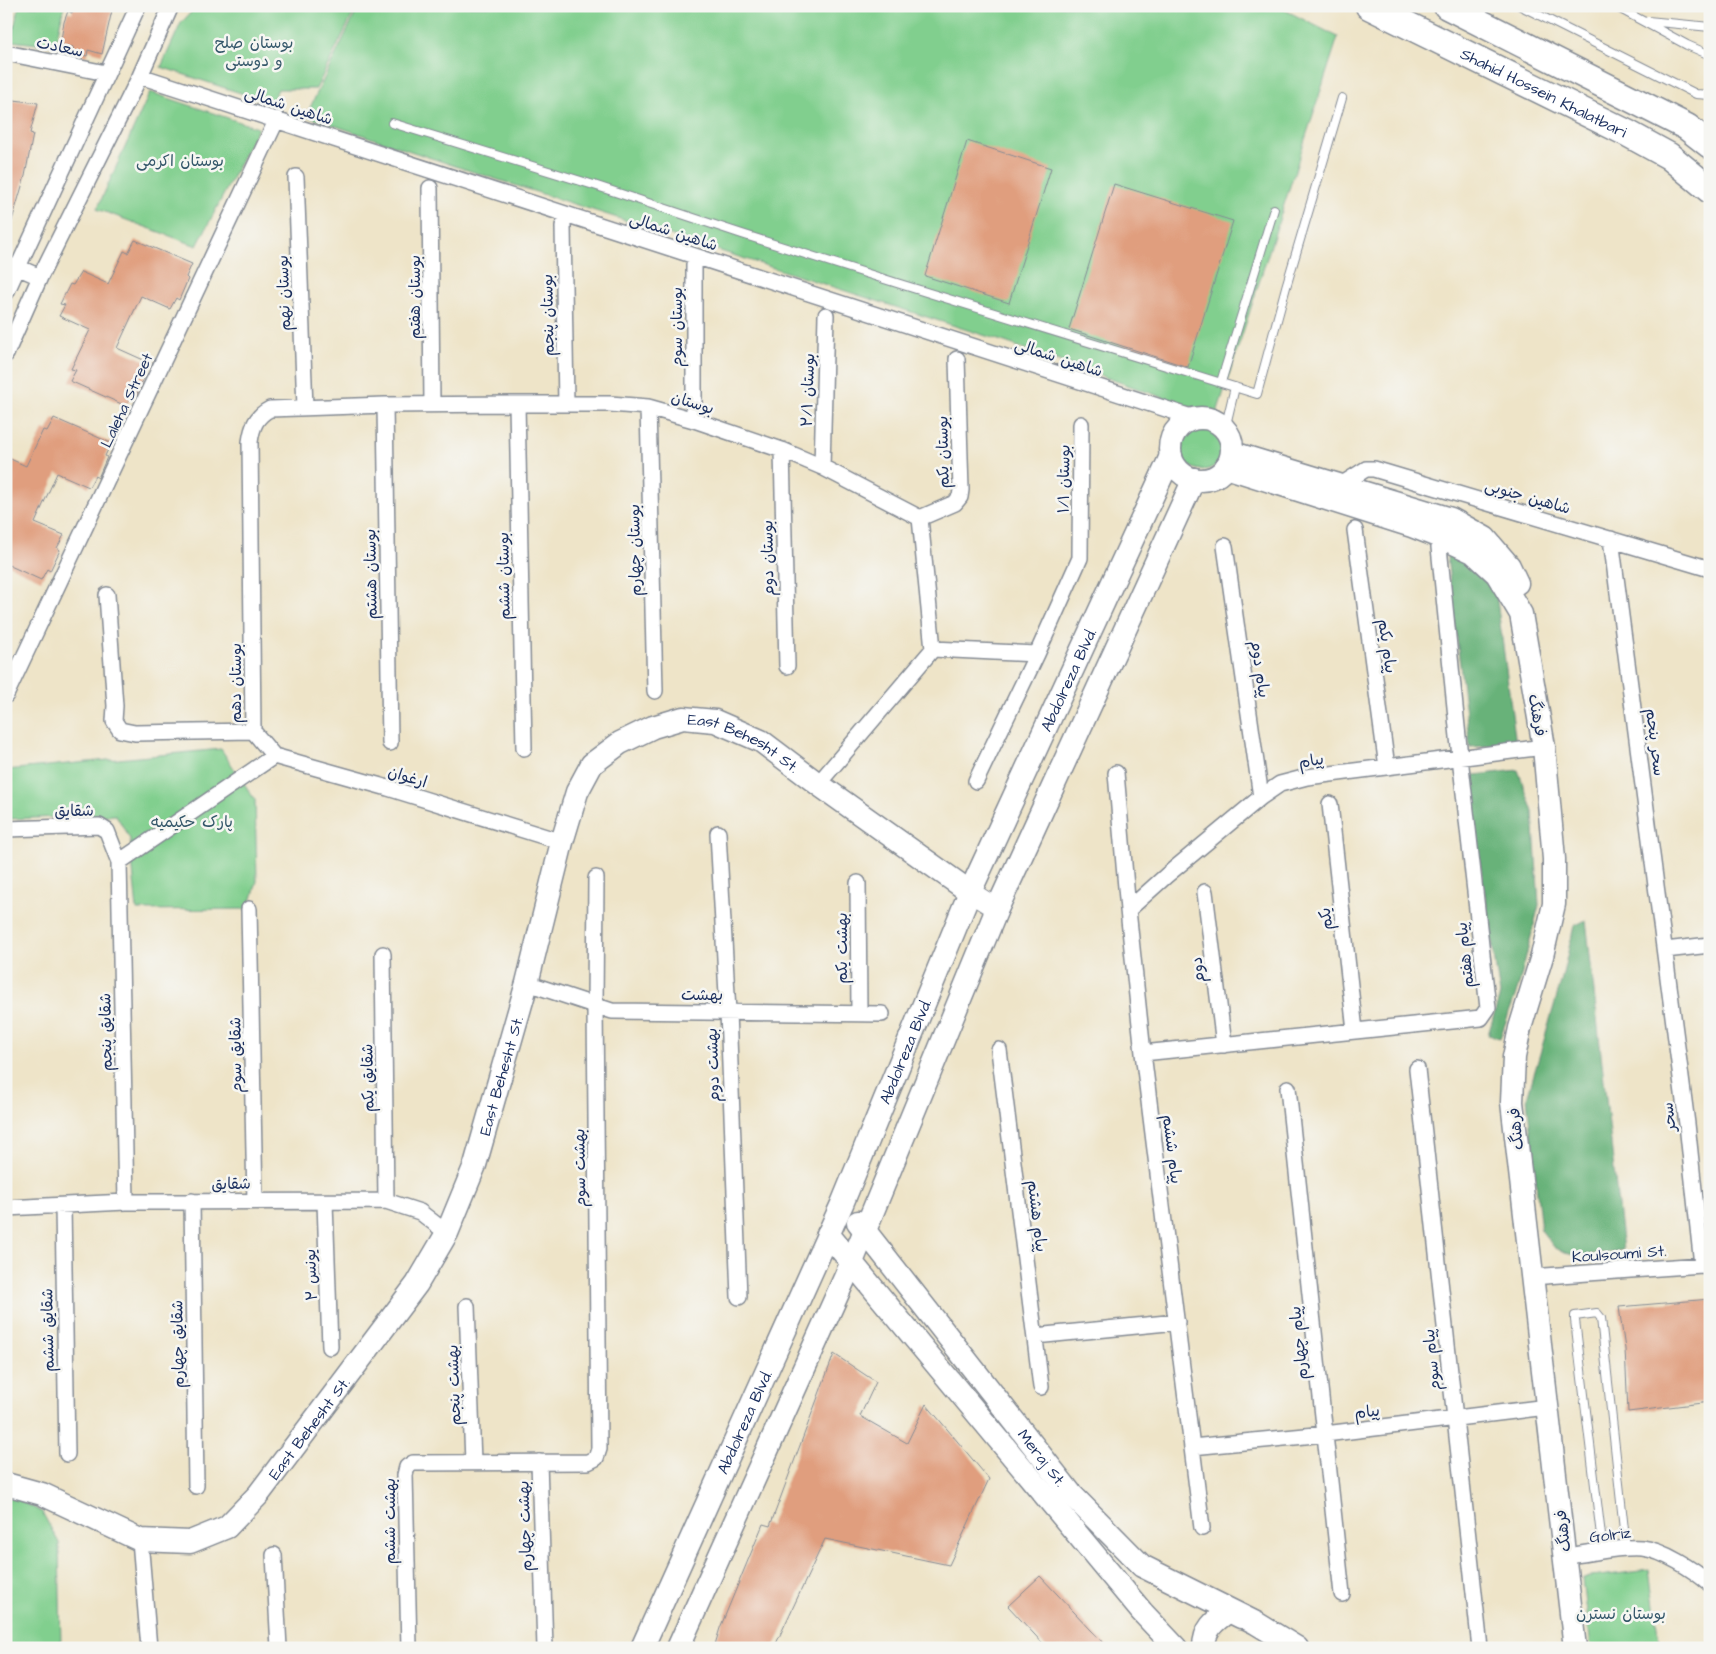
<svg xmlns="http://www.w3.org/2000/svg" width="1716" height="1654" font-family="'Architects Daughter','Playpen Sans Arabic',sans-serif">
<style>
.green{fill:#81cf8e;stroke:#4e7f76}
.forest{fill:#68b279;stroke:#42706c}
.building{fill:#e09e7e}
.lines{fill:none;stroke-linecap:round;stroke-linejoin:round}
.service-casing{stroke:#848a93;stroke-width:10}
.minor-casing{stroke:#848a93;stroke-width:18}
.tertiary-casing{stroke:#848a93;stroke-width:22}
.secondary-casing{stroke:#848a93;stroke-width:25}
.trunk-casing{stroke:#848a93;stroke-width:29}
.service{stroke:#fff;stroke-width:8}
.minor{stroke:#fff;stroke-width:15}
.tertiary{stroke:#fff;stroke-width:20}
.secondary{stroke:#fff;stroke-width:22}
.trunk{stroke:#fff;stroke-width:26}
.labels{text-anchor:middle;stroke-width:5;stroke-linejoin:round;paint-order:stroke}
.park-label{font-size:16px;fill:#34576a;stroke:#f6f6f2}
.street-label{font-size:16px;fill:#1b2f5e;stroke:#f6f6f2}
</style>
<rect width="100%" height="100%" fill="#f6f6f2"/>
<filter id="ink" filterUnits="userSpaceOnUse"><feTurbulence type="fractalNoise" baseFrequency=".02" numOctaves="2"/><feDisplacementMap in="SourceGraphic" scale="10" xChannelSelector="R" yChannelSelector="G"/><feConvolveMatrix kernelMatrix="1 2 1 2 8 2 1 2 1" color-interpolation-filters="sRGB"/></filter>
<filter id="wash" filterUnits="userSpaceOnUse"><feTurbulence type="fractalNoise" baseFrequency=".0096" numOctaves="4" result="noise"/><feDisplacementMap in="SourceGraphic" scale="20" xChannelSelector="R" yChannelSelector="G"/><feGaussianBlur stdDeviation="1.12" result="paint"/><feColorMatrix in="noise" values="0 0 0 0 0 0 0 0 0 0 0 0 0 0 0 0 0 1.4 0 .05"/><feComposite in="paint" operator="in"/></filter>
<g filter="url(#wash)">
<rect width="100%" height="100%" fill="#eee4c8"/>
<path class="green" d="M19,6H64L55,46L11,41Z
M197,6H357L316,89H278L271,103L161,67L181,23Z
M359,6H1277L1338,37L1216,416L1005,342L458,167L306,116Z
M150,92L258,128L197,246L97,209Z
M1181 449a21 21 0 1 1 42 0a21 21 0 1 1-42 0Z
M221,749L255,800L257,881L249,909L137,910L130,839L116,815L6,819V770Z
M6,1493L42,1512L59,1543L61,1648H6Z
M1649,1570L1660,1648H1591L1583,1578Z"/>
<path class="forest" d="M1461,552L1494,578L1516,744L1470,747L1447,557Z
M1518,770L1533,812L1539,905L1518,988L1500,1038L1488,1035L1500,995L1467,776Z
M1586,920L1623,1250L1578,1256L1565,1253L1554,1247L1541,1230L1527,1098L1561,982L1574,926Z"/>
<g id="blocks">
<path class="building" d="M73,6H113L102,54L88,50L87,56L73,53V47L60,45L64,22L68,11L72,13Z
M6,99L38,103L30,133L33,134L25,176L10,227H6Z
M967,141L1051,168L1009,303L925,276Z
M1114,184L1233,221L1188,367L1069,329Z
M135,240L192,264L186,277L188,279L179,300L176,298L170,309L141,296L117,348L148,362L142,375L145,376L135,397L132,395L126,406L70,381L76,370L71,369L90,330L59,316L65,305L60,304L70,284L73,285L81,272L108,284L124,251L128,253Z
M54,418L111,443L105,456L107,457L98,478L95,476L89,487L57,473L35,523L64,535L57,548L60,550L50,571L47,569L41,580L6,564V457L26,466L43,430L47,431Z
M1710,1299V1402L1628,1412L1625,1349L1619,1307Z
M834,1354L876,1382L860,1416L907,1443L926,1404L989,1479L949,1565L825,1539L774,1648H714L720,1628L763,1524L770,1526Z
M1040,1576L1108,1648H1047L1008,1606Z"/>
</g>
</g>
<g filter="url(#ink)">
<use href="#blocks" fill-opacity="0" stroke="#848a93" stroke-width="1"/>
<g class="lines">
<defs>
<path id="service" d="M1521,6L1696,94L1710,95
M1615,6L1687,45L1710,55
M1648,21L1710,27
M392,123L597,186L742,234L900,284L1257,394L1286,287L1342,98
M1221,382L1274,209
M1225,429L1235,387
M1603,1552L1575,1320V1316L1597,1313L1601,1318L1626,1548"/>
<path id="minor" d="M6,53L106,73
M140,76L1197,419
M296,177L305,407
M430,188L432,405
M563,226L566,404
M694,264V420
M6,265L17,267L40,277
M6,293L138,6
M6,354L40,277L140,76L171,6
M517,404L524,748
M385,405L390,743
M648,407L655,691
M782,450L787,666
M822,467L826,315
M1339,486L1366,469H1374L1710,569
M920,518L955,503L960,497L961,490L957,359
M1355,530L1387,767
M1611,539L1687,1124L1702,1265
M1225,546L1261,797
M107,595L115,706L114,721L120,730L135,733L253,731
M933,649L1037,654
M6,695L277,119
M253,731L250,442C252,427 256,416 270,409L385,405L517,404H610L648,407L694,420L782,450L822,467L920,518L933,649L818,784
M253,731L274,756L388,788L562,842
M1116,773L1128,910L1143,1053L1202,1528
M976,781L1037,654L1080,558L1081,424
M1330,804L1355,1031
M6,829L99,826L107,831L119,862L126,1202
M718,833L728,1012L739,1297
M119,862L274,756
M858,883L859,1013
M1205,892L1224,1045
M249,909L255,1201
M1128,910L1167,875L1261,797L1280,784L1307,777L1544,747
M1665,950L1710,945
M383,954L386,1201
M527,983L612,1011L882,1014
M999,1050L1041,1387
M1143,1053L1481,1018L1488,1008L1460,757L1439,547
M1417,1069L1480,1648
M1288,1088L1342,1594
M192,1201L196,1486
M325,1202L330,1347
M63,1206L67,1454
M6,1208L126,1202L386,1201L420,1212L447,1233
M1531,1277L1702,1265L1710,1267
M467,1306L473,1462
M1035,1336L1177,1322
M1192,1447L1325,1434L1547,1407
M539,1462L545,1648
M140,1540L149,1648
M274,1555L279,1648
M1565,1556C1589,1554 1618,1546 1642,1548C1663,1550 1694,1570 1710,1584
M409,1648L405,1475L407,1467L413,1463L588,1462L596,1458L599,1449L595,1006L596,878"/>
<path id="tertiary" d="M970,892L997,909"/>
<g id="secondary">
<circle cx="1201" cy="449" r="31"/>
<path d="M1233,453L1451,519L1485,538L1509,566L1517,583"/>
<path d="M1226,467L1412,526L1445,539L1473,552L1497,574L1521,614L1544,747L1554,859V904L1542,956L1520,1028L1514,1057L1512,1102L1575,1648"/>
<path id="s1" d="M858,1222L1072,1495L1142,1566L1256,1623L1297,1648"/>
<path d="M828,1234L1142,1612L1176,1648"/>
<path id="s2" d="M6,1484L42,1494L140,1540L190,1542L227,1527L258,1495L417,1284L447,1233L475,1165L527,983L562,842L577,792L592,764L620,743L653,727L683,718L715,721L761,741L818,784L970,892"/>
<path id="s3" d="M642,1648L842,1204L970,892L1171,456"/>
<path d="M678,1648L852,1262L997,909L1194,479"/>
<path d="M1204,1648C1204,1629 1214,1621 1229,1611L1241,1617"/>
</g>
<g id="trunk">
<path id="s4" d="M1369,6L1627,133L1669,156L1710,190"/>
<path d="M1447,6L1687,127L1710,145"/>
</g>
</defs>
<use href="#service" class="service-casing"/>
<use href="#minor" class="minor-casing"/>
<use href="#tertiary" class="tertiary-casing"/>
<use href="#secondary" class="secondary-casing"/>
<use href="#trunk" class="trunk-casing"/>
<use href="#service" class="service"/>
<use href="#minor" class="minor"/>
<use href="#tertiary" class="tertiary"/>
<use href="#secondary" class="secondary"/>
<use href="#trunk" class="trunk"/>
</g>
</g>
<g class="labels">
<g class="park-label">
<text x="254" y="48">بوستان صلح<tspan x="254" dy="18">و دوستی</tspan></text>
<text x="180" y="166">بوستان اکرمی</text>
<text x="192" y="827">پارک حکیمیه</text>
<text x="1621" y="1619">بوستان نسترن</text>
</g>
<g class="street-label">
<text transform="translate(60 46) rotate(12)" y="6">سعادت</text>
<text dy="6" stroke="none"><textPath href="#s4" startOffset="195">Shahid Hossein Khalatbari</textPath></text>
<text transform="translate(289 105) rotate(18)" y="6">شاهین شمالی</text>
<text transform="translate(674 231) rotate(18)" y="6">شاهین شمالی</text>
<text transform="translate(283 293) rotate(-92)" y="6">بوستان نهم</text>
<text transform="translate(414 297) rotate(-90)" y="6">بوستان هفتم</text>
<text transform="translate(547 315) rotate(-91)" y="6">بوستان پنجم</text>
<text transform="translate(676 327) rotate(-90)" y="6">بوستان سوم</text>
<text transform="translate(1059 357) rotate(18)" y="6">شاهین شمالی</text>
<text transform="translate(807 390) rotate(-88)" y="6">بوستان ۲/۱</text>
<text transform="translate(126 400) rotate(-65)" y="6">Laleha Street</text>
<text transform="translate(693 402) rotate(17)" y="6">بوستان</text>
<text transform="translate(942 452) rotate(-91)" y="6">بوستان یکم</text>
<text transform="translate(1063 479) rotate(-89)" y="6">بوستان ۱/۱</text>
<text transform="translate(1528 496) rotate(16)" y="6">شاهین جنوبی</text>
<text transform="translate(634 550) rotate(-91)" y="6">بوستان چهارم</text>
<text transform="translate(767 558) rotate(-91)" y="6">بوستان دوم</text>
<text transform="translate(370 574) rotate(-91)" y="6">بوستان هشتم</text>
<text transform="translate(503 576) rotate(-91)" y="6">بوستان ششم</text>
<text transform="translate(1388 646) rotate(82)" y="6">پیام یکم</text>
<text transform="translate(1261 669) rotate(82)" y="6">پیام دوم</text>
<text dy="6" stroke="none"><textPath href="#s3" startOffset="1058">Abdolreza Blvd.</textPath></text>
<text transform="translate(235 683) rotate(-90)" y="6">بوستان دهم</text>
<text transform="translate(1538 715) rotate(80)" y="6">فرهنگ</text>
<text transform="translate(1656 742) rotate(83)" y="6">سحر پنجم</text>
<text dy="6" stroke="none"><textPath href="#s2" startOffset="1265">East Behesht St.</textPath></text>
<text transform="translate(1311 760) rotate(-10)" y="6">پیام</text>
<text transform="translate(408 776) rotate(17)" y="6">ارغوان</text>
<text transform="translate(74 810) rotate(-1)" y="6">شقایق</text>
<text transform="translate(1325 919) rotate(-96)" y="6">یکم</text>
<text transform="translate(841 948) rotate(-90)" y="6">بهشت یکم</text>
<text transform="translate(1464 955) rotate(-96)" y="6">پیام هفتم</text>
<text transform="translate(1197 970) rotate(-97)" y="6">دوم</text>
<text x="702" y="1000">بهشت</text>
<text transform="translate(105 1032) rotate(-91)" y="6">شقایق پنجم</text>
<text dy="6" stroke="none"><textPath href="#s3" startOffset="652">Abdolreza Blvd.</textPath></text>
<text transform="translate(235 1055) rotate(-91)" y="6">شقایق سوم</text>
<text transform="translate(712 1065) rotate(-92)" y="6">بهشت دوم</text>
<text dy="6" stroke="none"><textPath href="#s2" startOffset="770">East Behesht St.</textPath></text>
<text transform="translate(367 1078) rotate(-91)" y="6">شقایق یکم</text>
<text transform="translate(1668 1117) rotate(-97)" y="6">سحر</text>
<text transform="translate(1515 1129) rotate(-96)" y="6">فرهنگ</text>
<text transform="translate(1173 1149) rotate(83)" y="6">پیام ششم</text>
<text transform="translate(579 1168) rotate(-91)" y="6">بهشت سوم</text>
<text transform="translate(231 1183) rotate(-1)" y="6">شقایق</text>
<text transform="translate(1038 1216) rotate(83)" y="6">پیام هشتم</text>
<text transform="translate(1619 1253) rotate(-4)" y="6">Koulsoumi St.</text>
<text transform="translate(310 1275) rotate(-92)" y="6">یونس ۲</text>
<text transform="translate(47 1330) rotate(-91)" y="6">شقایق ششم</text>
<text transform="translate(1298 1343) rotate(-96)" y="6">پیام چهارم</text>
<text transform="translate(177 1344) rotate(-91)" y="6">شقایق چهارم</text>
<text transform="translate(1431 1360) rotate(-96)" y="6">پیام سوم</text>
<text transform="translate(453 1385) rotate(-92)" y="6">بهشت پنجم</text>
<text transform="translate(1367 1411) rotate(-7)" y="6">پیام</text>
<text dy="6" stroke="none"><textPath href="#s3" startOffset="248">Abdolreza Blvd.</textPath></text>
<text dy="6" stroke="none"><textPath href="#s2" startOffset="364">East Behesht St.</textPath></text>
<text dy="6" stroke="none"><textPath href="#s1" startOffset="299">Meraj St.</textPath></text>
<text transform="translate(389 1521) rotate(-90)" y="6">بهشت ششم</text>
<text transform="translate(524 1526) rotate(-92)" y="6">بهشت چهارم</text>
<text transform="translate(1562 1531) rotate(-97)" y="6">فرهنگ</text>
<text transform="translate(1610 1534) rotate(-7)" y="6">Golriz</text>
</g>
</g>
<rect width="1716" height="1654" fill="none" stroke="#f6f6f2" stroke-width="25"/>
</svg>
